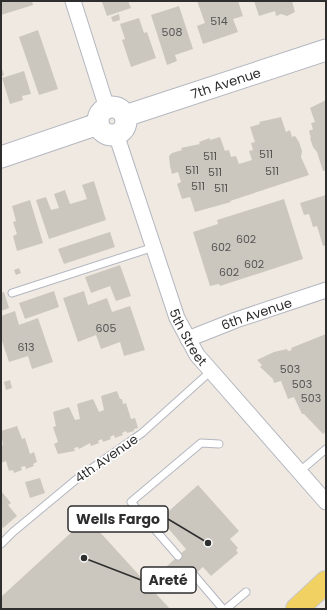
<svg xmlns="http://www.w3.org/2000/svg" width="327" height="610" font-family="Poppins,sans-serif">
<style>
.building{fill:#cbc7bf}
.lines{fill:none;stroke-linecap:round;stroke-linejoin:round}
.lane-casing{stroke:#b4b7c1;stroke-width:9}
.street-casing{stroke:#b4b7c1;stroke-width:17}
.secondary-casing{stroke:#b4b7c1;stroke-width:23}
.primary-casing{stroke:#c9c9c9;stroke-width:24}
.lane{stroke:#fff;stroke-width:7}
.street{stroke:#fff;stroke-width:15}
.secondary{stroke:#fff;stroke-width:21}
.primary{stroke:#f2d163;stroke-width:22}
.labels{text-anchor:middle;stroke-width:3.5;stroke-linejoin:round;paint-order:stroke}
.number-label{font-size:11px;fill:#555452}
.street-label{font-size:13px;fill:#2e2e2e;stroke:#fff}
.leader{fill:none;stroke:#2e2e2e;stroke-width:1.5}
.callout-dot{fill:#2e2e2e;stroke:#fff;stroke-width:1.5}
.callout{fill:#fff;stroke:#2e2e2e;stroke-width:1.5}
.callout-label{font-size:14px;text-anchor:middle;font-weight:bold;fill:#2e2e2e}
</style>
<rect width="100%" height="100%" fill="#efe9e1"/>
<path class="building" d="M1,1H32L33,5L1,15Z
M104,1H128L131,8L107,16L102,2Z
M197,1H238L243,16L233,19L238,32L203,44L197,26L205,23Z
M254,1H292L295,12L287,16L281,14L276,16L275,11L259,16Z
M179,6L193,49L175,55L177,61L167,65L151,15Z
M119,14L120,20L113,22L111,17Z
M139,18L144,33L147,32L156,58L131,67L122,40L125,39L120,24Z
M38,30L58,89L39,95L19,37Z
M1,66L4,75L1,76Z
M24,71L31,94L22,96L23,100L10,104L2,78Z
M326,100V170L323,171L317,152L313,147L310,138H311L309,131L313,129L311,123L315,122L310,108Z
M281,117L286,132L290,130L292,137L295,136L299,142L302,151L301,157L309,175L230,201L231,202L195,212L190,197L182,199L177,184L181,182L178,172L172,174L170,166L169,156L172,153L182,150L181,148L200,144L199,142L210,138V140L220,137L225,151L229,150L231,157L236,156L239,164L252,160L249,151L253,150L251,143L255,142L250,127L260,124L259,122Z
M94,181L106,220L49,239L36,200L46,197L51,210L59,208L54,194L65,190L70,204L87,199L82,185Z
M326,195V245L323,246L317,226L313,227L309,214L304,215L300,203Z
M284,199L303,259L220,286L219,284L210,286L193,232L218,224L217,220Z
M30,200L43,243L17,251L13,236L17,234L13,222L16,221L12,206Z
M110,232L115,247L64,264L58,249Z
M120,265L131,296L116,301L110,286L91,293L85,277Z
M19,268L21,273L16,275L14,270Z
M54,291L59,307L25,319L19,303Z
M84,291L88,305L107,298L112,312L130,306L145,350L124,356L120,342L101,349L96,335L78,342L63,298Z
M4,292L9,308L1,311V293Z
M15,311L19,325L38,318L53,362L32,369L28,356L9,362L1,338V316Z
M326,334V431L323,434L304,414H302L294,397L288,399L281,381L274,383L273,379L260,367L262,365L257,360L274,352L287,349L288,351L292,350L291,348Z
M10,380L12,388L6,390L4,382Z
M117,391L120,399H122L123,404L126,403L131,419L135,418L138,428L134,429V431L127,433L126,431L122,433L123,435L115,438L114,435L110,437L111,439L103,442L102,439L98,441L99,443L91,446L90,443L79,449L78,447L74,448L75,451L58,454L54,444L58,442L53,427L56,426L53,412L69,407L75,420L80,419L77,404L93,399L99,412L104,410L101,396Z
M17,426L22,439L25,438L30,454L34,452L37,462L33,464L34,466L26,469L25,466L21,467L22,470L14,473L13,470L9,471L6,461L1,463V446L3,445L1,431Z
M40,478L45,493L30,498L25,482Z
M198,485L239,531L230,539L238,548L236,550L238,553L211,576L203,567L172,594L156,576L186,549L160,519Z
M1,491L11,503L8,505L17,516L3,528L1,525Z
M87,518L170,609H1V597Z"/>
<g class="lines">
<defs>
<path id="lane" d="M12,293L154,247
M299,472L326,449
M1,544L13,532L78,478L142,433L211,371
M178,556L131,502L201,443L219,444
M194,575L223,609
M226,609L246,592"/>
<g id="street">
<path d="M73,1L107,108"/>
<path id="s1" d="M116,134L177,318L197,355L326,502"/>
<path id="s2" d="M188,339L236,320L326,290"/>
</g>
<g id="secondary">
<circle cx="112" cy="121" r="14"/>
<path id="s3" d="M125,116L326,50"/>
<path d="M1,157L98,124"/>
</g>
<path id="primary" d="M297,609L326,582"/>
</defs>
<use href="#lane" class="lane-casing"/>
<use href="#street" class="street-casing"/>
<use href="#secondary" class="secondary-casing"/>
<use href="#primary" class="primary-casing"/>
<use href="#lane" class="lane"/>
<use href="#street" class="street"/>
<use href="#secondary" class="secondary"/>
<use href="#primary" class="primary"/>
</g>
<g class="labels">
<g class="number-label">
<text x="219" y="25">514</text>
<text x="172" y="36">508</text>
<text x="266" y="158">511</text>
<text x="210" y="160">511</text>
<text x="192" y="174">511</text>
<text x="272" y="175">511</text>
<text x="215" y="176">511</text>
<text x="198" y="190">511</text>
<text x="221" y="192">511</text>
<text x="246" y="243">602</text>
<text x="221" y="251">602</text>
<text x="254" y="268">602</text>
<text x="229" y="276">602</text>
<text x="106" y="332">605</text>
<text x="26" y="351">613</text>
<text x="290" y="373">503</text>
<text x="302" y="388">503</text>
<text x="311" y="402">503</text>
</g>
<g class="street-label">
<text dy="5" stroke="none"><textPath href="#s3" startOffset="106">7th Avenue</textPath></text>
<text dy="5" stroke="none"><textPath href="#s2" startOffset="73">6th Avenue</textPath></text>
<text dy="5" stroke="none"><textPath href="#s1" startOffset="216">5th Street</textPath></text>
<text transform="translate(106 458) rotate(-35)" y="5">4th Avenue</text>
</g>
</g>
<path class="leader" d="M208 543L168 519M84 558L141 580"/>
<g class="callout-dot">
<circle cx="208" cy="543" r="4"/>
<circle cx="84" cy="558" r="4"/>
</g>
<g class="callout">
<rect x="68" y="506" width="100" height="26" rx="4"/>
<rect x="141" y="567" width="55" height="26" rx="4"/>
</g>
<g class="callout-label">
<text x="118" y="524">Wells Fargo</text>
<text x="168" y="585">Areté</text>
</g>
<rect width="327" height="610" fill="none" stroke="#2e2e2e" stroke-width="4"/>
</svg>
